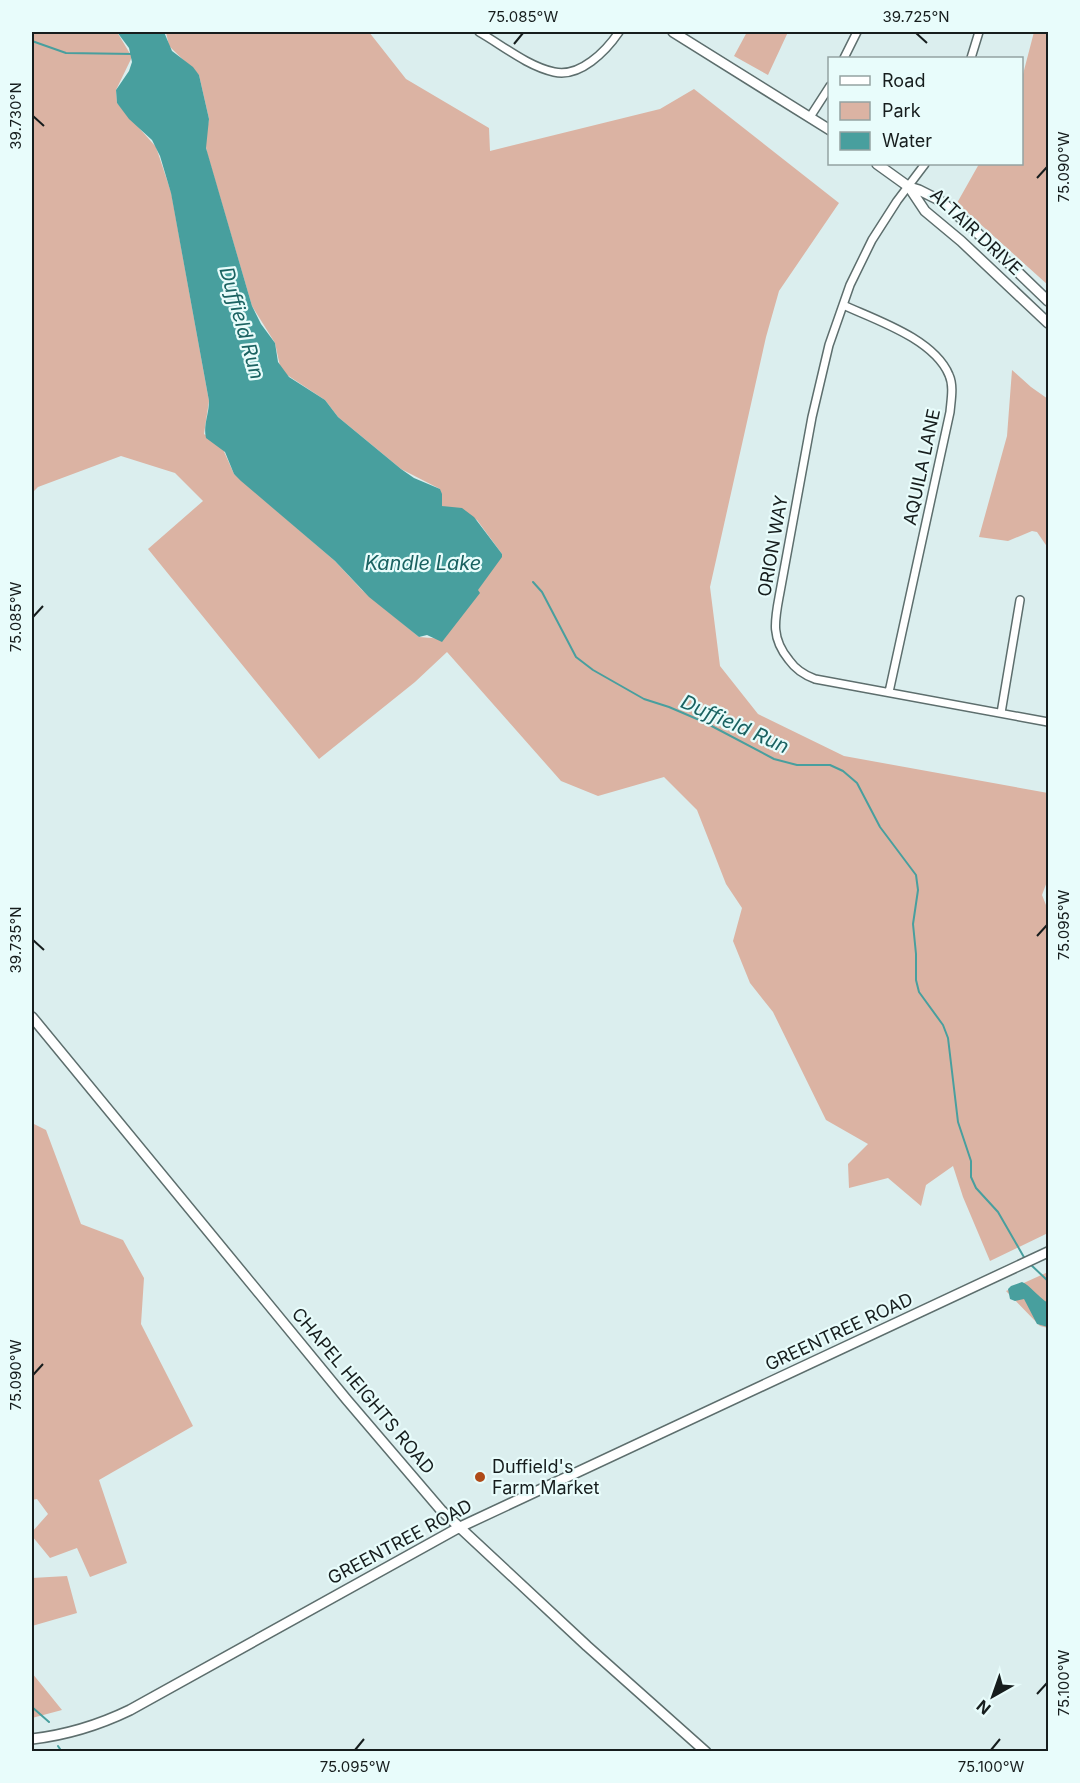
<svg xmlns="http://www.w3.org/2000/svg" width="1080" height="1783" font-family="Inter,sans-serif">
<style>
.green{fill:#dbb3a3}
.water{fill:#489f9e}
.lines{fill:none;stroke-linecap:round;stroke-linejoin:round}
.stream{stroke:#489f9e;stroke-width:2}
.street-casing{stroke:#5d6e6d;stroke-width:10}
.secondary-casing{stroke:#5d6e6d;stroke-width:12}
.street{stroke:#fff;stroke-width:7}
.secondary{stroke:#fff;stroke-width:9}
.ticks{fill:none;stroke:#161d1d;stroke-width:2}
.poi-dot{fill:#af4b19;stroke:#e8fcfb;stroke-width:2}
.labels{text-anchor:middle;stroke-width:4.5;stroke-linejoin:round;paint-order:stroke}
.street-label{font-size:18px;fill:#161d1d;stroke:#e8fcfb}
.poi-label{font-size:18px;fill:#161d1d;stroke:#e8fcfb;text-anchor:start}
.water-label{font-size:20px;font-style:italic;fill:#1a6261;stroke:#e8fcfb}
.neatline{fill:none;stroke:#161d1d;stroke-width:2}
.ticks-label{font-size:15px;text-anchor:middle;fill:#161d1d}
</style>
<rect width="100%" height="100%" fill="#dbeeee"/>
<path class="green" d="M32,32H117L132,57L116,90L117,103L156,147L171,192L209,401L204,434L222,447L234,474L335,561L362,590L419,637L444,639L502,554L477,520L442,506L440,489L401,469L338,417L325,400L281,371L275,343L252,306L207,153L205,141L209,119L199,75L169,46L166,32H369L406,79L489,128L490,151L660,109L694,89L839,203L779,291L766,337L710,587L720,666L758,714L844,756L1048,793V879L1042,895L1048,910V1233L990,1261L963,1197L953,1166L926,1185L921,1206L888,1178L849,1188L848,1164L868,1144L826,1120L773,1012L750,983L733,941L742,908L726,884L697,810L664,777L598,796L561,781L447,652L415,682L319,759L148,549L203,501L175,473L121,456L38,487L32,493Z
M747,32H788L768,75L734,56Z
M1034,32H1048V285L957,203L979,164H1022V78Z
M1012,370L1031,387L1048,399V548L1037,532L1032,531L1008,541L979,537L1007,436Z
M32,1123L46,1130L81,1224L123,1240L144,1278L141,1324L193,1426L99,1480L127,1563L90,1577L77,1548L50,1558L32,1536V1532L48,1514L37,1499L32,1500Z
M1048,1272V1328L1040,1326L1006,1291Z
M67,1576L77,1613L32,1626V1578Z
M32,1673L62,1710L32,1718Z"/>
<path class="water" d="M117,32H164L172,51L193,67L199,75L209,119L206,148L252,306L261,324L275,343L278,362L289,377L325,400L338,417L401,469L414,478L440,489L442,494V506L462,508L474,517L502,554V557L478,590L480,593L442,642L427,635L419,637L369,597L335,561L241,481L234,474L225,452L206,438C203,426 209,414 209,401L171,193L160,156L152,140L129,119L117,103L116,90L129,71L132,62L129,48Z
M1022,1282C1030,1285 1038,1297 1048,1303V1327L1037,1324L1024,1299L1015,1301L1010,1299L1008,1289L1011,1286Z"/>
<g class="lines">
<path class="stream" d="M32,41L66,53L134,54
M533,582L542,592L576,657L593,670L644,699L669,707L704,722L774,759L797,765H830L843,771L857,783L880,827L916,875L918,890L913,924L916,954V980L919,992L943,1025L948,1038L958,1122L971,1161V1177L976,1188L998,1212L1025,1259
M1029,1263L1048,1281
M32,1707L49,1722
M58,1746L62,1752"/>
<defs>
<path id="street" d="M479,32C502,45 527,66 554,72C580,78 606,51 619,32
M844,58L857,32
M971,58L979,32
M810,117L830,86
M925,164L897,201L872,240L850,285L829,345L812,417L780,592C775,619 770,637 789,660C796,670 804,675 815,679L1048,722
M843,305C876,320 934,339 949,375C954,386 951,400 950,412L889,692
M1001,713L1020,600"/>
<path id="secondary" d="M673,32L830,130
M877,164L909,187L919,190L939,200L967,223L1048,301
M909,187L925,211L961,241L1048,323
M32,1017L347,1400L441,1510L587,1646L706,1752
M32,1739C66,1735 99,1725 130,1710L458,1528L1048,1252"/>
</defs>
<use href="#street" class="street-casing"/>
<use href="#secondary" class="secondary-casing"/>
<use href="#street" class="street"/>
<use href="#secondary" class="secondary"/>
</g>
<path class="ticks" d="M916,33L927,43M514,44L523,33M33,116L44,126M1037,178L1047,167M33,617L43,606M1037,936L1047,925M33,940L44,950M33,1375L43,1364M1037,1694L1047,1683M355,1750L364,1739M991,1750L1000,1739"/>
<circle class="poi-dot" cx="480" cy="1477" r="6"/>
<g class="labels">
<g class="street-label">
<text transform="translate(976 232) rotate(43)" y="6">ALTAIR DRIVE</text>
<text transform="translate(922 467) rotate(-78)" y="6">AQUILA LANE</text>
<text transform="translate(773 546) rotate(-80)" y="6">ORION WAY</text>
<text transform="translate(839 1332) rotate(-25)" y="6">GREENTREE ROAD</text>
<text transform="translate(363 1391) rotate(50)" y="6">CHAPEL HEIGHTS ROAD</text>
<text transform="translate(400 1542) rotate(-28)" y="6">GREENTREE ROAD</text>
</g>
<g class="poi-label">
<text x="492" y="1473">Duffield's<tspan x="492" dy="21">Farm Market</tspan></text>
</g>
<g class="water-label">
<text transform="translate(242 323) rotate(74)" y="7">Duffield Run</text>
<text x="423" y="570">Kandle Lake</text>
<text transform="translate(735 724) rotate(24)" y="7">Duffield Run</text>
</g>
</g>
<rect width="1080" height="1783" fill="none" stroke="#e8fcfb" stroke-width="66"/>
<rect x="828" y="57" width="195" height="108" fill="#e8fcfb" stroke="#94a3a2" stroke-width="1.5"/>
<rect x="840" y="76" width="30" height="9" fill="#ffffff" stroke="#94a3a2" stroke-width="1.5"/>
<text x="882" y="87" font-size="18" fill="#161d1d">Road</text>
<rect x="840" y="102" width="30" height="18" fill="#dbb3a3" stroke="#94a3a2" stroke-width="1.5"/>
<text x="882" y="117" font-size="18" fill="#161d1d">Park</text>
<rect x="840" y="132" width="30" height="18" fill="#489f9e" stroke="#94a3a2" stroke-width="1.5"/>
<text x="882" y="147" font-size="18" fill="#161d1d">Water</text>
<g transform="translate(993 1696) rotate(220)" stroke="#e8fcfb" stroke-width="4.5" paint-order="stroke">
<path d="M0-4.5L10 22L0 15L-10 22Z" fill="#161d1d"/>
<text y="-9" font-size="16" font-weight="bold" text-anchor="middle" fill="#161d1d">N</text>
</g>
<rect x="33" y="33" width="1014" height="1717" class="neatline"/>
<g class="ticks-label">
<text x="523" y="22">75.085°W</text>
<text x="916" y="22">39.725°N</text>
<text transform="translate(16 116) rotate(-90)" y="5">39.730°N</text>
<text transform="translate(1064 167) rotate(-90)" y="5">75.090°W</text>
<text transform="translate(16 617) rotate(-90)" y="5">75.085°W</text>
<text transform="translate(1064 925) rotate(-90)" y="5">75.095°W</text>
<text transform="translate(16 940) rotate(-90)" y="5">39.735°N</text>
<text transform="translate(16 1375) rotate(-90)" y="5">75.090°W</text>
<text transform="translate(1064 1683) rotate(-90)" y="5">75.100°W</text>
<text x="355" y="1772">75.095°W</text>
<text x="991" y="1772">75.100°W</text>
</g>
</svg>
